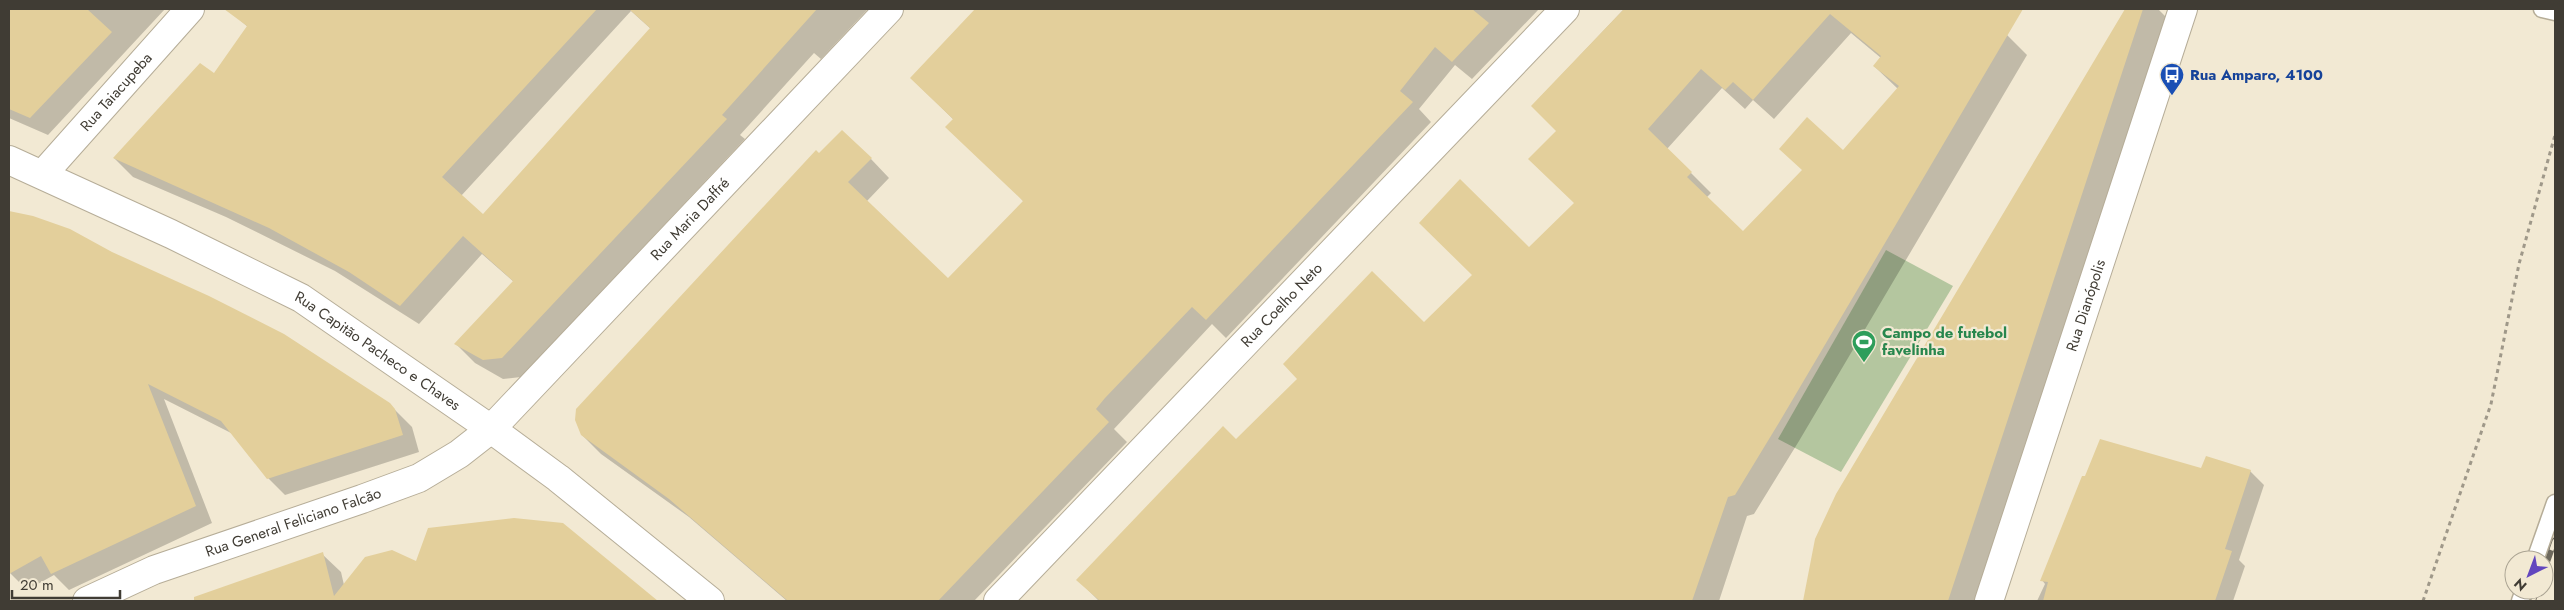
<svg xmlns="http://www.w3.org/2000/svg" width="2564" height="610" font-family="Jost,sans-serif">
<style>
.green{fill:#b4c69f}
.shadow{fill:#0003;fill-rule:evenodd}
.building{fill:#e3cf9b;fill-rule:evenodd}
.lines{fill:none;stroke-linecap:round;stroke-linejoin:round}
.lane-casing{stroke:#b6ad98;stroke-width:19}
.street-casing{stroke:#b6ad98;stroke-width:30}
.secondary-casing{stroke:#b6ad98;stroke-width:30}
.path{stroke:#9f9889;stroke-width:3;stroke-dasharray:4 4;stroke-linecap:butt}
.lane{stroke:#fff;stroke-width:16}
.street{stroke:#fff;stroke-width:28}
.secondary{stroke:#fff;stroke-width:28}
.rail-casing{stroke:#6e695d;stroke-width:5.5}
.rail{stroke:#f2e9d3;stroke-width:4;stroke-dasharray:11;stroke-linecap:butt}
.labels{text-anchor:middle;stroke-width:4.5;stroke-linejoin:round;paint-order:stroke}
.transit-label{font-size:15px;font-weight:bold;fill:#164399;stroke:#f2e9d3;text-anchor:start}
.street-label{font-size:15px;fill:#403c34;stroke:#f2e9d3}
.leisure-label{font-size:15px;font-weight:bold;fill:#27864d;stroke:#f2e9d3;text-anchor:start}
</style>
<rect width="100%" height="100%" fill="#f2e9d3"/>
<path class="green" d="M1886,250L1953,286L1841,472L1778,439Z"/>
<path class="shadow" d="M9,9H165L48,135L9,118Z
M252,9H868L821,59L814,53L740,135L745,139L521,377L503,379L475,363L456,344L514,282L482,254L419,324L335,271L226,217L133,177L114,158L214,75L248,27L241,21ZM631,11L651,29L483,215L461,196Z
M977,9H1539L1472,79L1455,65L1419,109L1431,122L1226,338L1212,324L1114,429L1127,442L974,601H787L689,517L601,454L582,435L819,155L871,159L889,178L867,201L948,280L1024,202L954,120L911,78Z
M1624,9H1967L2007,35L2027,55L1799,441L1754,514L1747,516L1719,601H1099L1078,580L1236,441L1424,324L1529,249L1575,203L1558,131L1532,106ZM1851,33L1881,58L1874,66L1898,89L1843,151L1743,233L1706,198L1711,193L1667,149L1722,88L1745,109L1753,100L1774,119Z
M2127,9H2158L2169,20L1978,601H1804L1816,539L1837,495Z
M9,212L389,404L412,427L419,452L285,495L268,478L233,434L164,399L212,523L69,590L54,575L27,590L9,572V438L37,423L9,425Z
M2202,469L2250,471L2264,485L2239,560L2245,566L2233,601H2037L2045,584L2042,580Z
M562,525L654,601H197L237,583L322,554L341,572L344,585L417,563Z"/>
<path class="building" d="M9,9H87L112,32L30,118L9,109Z
M224,9H597L442,177L483,214L650,28L629,9H817L722,115L727,119L502,358L483,360L454,344L513,281L463,236L400,306L349,272L269,228L113,158L200,63L214,73L247,26Z
M975,9H1472L1489,23L1452,62L1435,47L1400,91L1413,102L1206,320L1192,307L1105,398L1096,409L1109,422L938,601H788L669,499L581,435L575,420L576,409L816,150L819,153L842,130L872,158L848,182L948,278L1023,201L945,127L953,119L910,78Z
M1624,9H2023L1780,421L1735,495L1728,497L1692,601H1100L1076,580L1223,426L1236,439L1297,379L1283,364L1372,271L1424,322L1472,275L1419,223L1460,179L1529,247L1574,203L1528,159L1556,131L1531,106ZM1830,14L1881,56L1873,66L1899,86L1843,150L1807,117L1779,149L1802,170L1743,231L1687,177L1692,172L1648,129L1701,69L1725,90L1733,82L1753,100Z
M2125,9H2143L1948,601H1803L1815,539L1836,494Z
M9,211L33,216L70,229L112,252L209,296L284,334L390,403L395,409L403,435L267,479L221,421L148,384L196,506L51,574L41,556L9,574Z
M2100,439L2201,468L2206,456L2251,470L2225,549L2232,551L2215,601H2043L2048,582L2040,581L2082,476H2085Z
M514,518L563,523L658,601H194V597L323,552L334,596L365,557L392,550L416,561L428,528Z"/>
<g class="lines">
<defs>
<path id="lane" d="M2542,9L2555,12
M2535,560L2555,503
M2520,601L2524,590"/>
<g id="street">
<path id="s1" d="M43,174L190,9"/>
<path id="s2" d="M998,601L1565,9"/>
</g>
<g id="secondary">
<path id="s3" d="M9,160L171,234L301,298L491,429L558,478L710,601"/>
<path id="s4" d="M87,601L154,570L362,499L419,478L459,454L491,429L889,9"/>
<path id="s5" d="M1989,601L2183,9"/>
</g>
</defs>
<use href="#lane" class="lane-casing"/>
<use href="#street" class="street-casing"/>
<use href="#secondary" class="secondary-casing"/>
<path class="path" d="M2423,601L2491,404L2519,264L2555,135"/>
<use href="#lane" class="lane"/>
<use href="#street" class="street"/>
<use href="#secondary" class="secondary"/>
<defs>
<path id="rail" d="M2544,571L2555,540
M2533,601L2537,590"/>
</defs>
<use href="#rail" class="rail-casing"/>
<use href="#rail" class="rail"/>
</g>
<defs>
<symbol id="bus-pin" viewBox="-11 -11 22 30"><path d="M0 17L-7.5 6A9.5 9.5 0 1 1 7.5 6Z" fill="#1a4fb4" stroke="#f2e9d3"/><path d="M-5-6H5V4H4V6H2V4H-2V6H-4V4H-5ZM-3.5-4V0h7V-4ZM-3.5 1.2v1.5H-2V1.2ZM2 1.2v1.5H3.5V1.2Z" fill="#fff"/></symbol>
<symbol id="stadium-pin" viewBox="-11 -11 22 30"><path d="M0 17L-7.5 6A9.5 9.5 0 1 1 7.5 6Z" fill="#2e9e5b" stroke="#f2e9d3"/><path d="M0-5a6.5 5 0 1 0 0 10a6.5 5 0 1 0 0-10ZM-3.5-1.8h7v3.6h-7Z" fill="#fff"/></symbol>
</defs>
<g fill-rule="evenodd">
<use href="#bus-pin" x="2158" y="61" width="28" height="38"/>
<use href="#stadium-pin" x="1850" y="328" width="28" height="38"/>
</g>
<g class="labels">
<g class="transit-label">
<text x="2190" y="80">Rua Amparo, 4100</text>
</g>
<g class="street-label">
<text dy="5" stroke="none"><textPath href="#s1" startOffset="110">Rua Taiacupeba</textPath></text>
<text dy="5" stroke="none"><textPath href="#s4" startOffset="731">Rua Maria Daffré</textPath></text>
<text dy="5" stroke="none"><textPath href="#s2" startOffset="410">Rua Coelho Neto</textPath></text>
<text dy="5" stroke="none"><textPath href="#s5" startOffset="311">Rua Dianópolis</textPath></text>
<text dy="5" stroke="none"><textPath href="#s3" startOffset="416">Rua Capitão Pacheco e Chaves</textPath></text>
<text dy="5" stroke="none"><textPath href="#s4" startOffset="221">Rua General Feliciano Falcão</textPath></text>
</g>
<g class="leisure-label">
<text x="1882" y="338">Campo de futebol<tspan x="1882" dy="17">favelinha</tspan></text>
</g>
</g>
<rect width="2564" height="610" fill="none" stroke="#403c34" stroke-width="20"/>
<g transform="translate(2529 575) rotate(222)"><circle r="24" fill="#f2e9d3" stroke="#aba493"/>
<path d="M0-4L9 19L0 12L-9 19Z" fill="#6246be"/>
<text y="-8" font-size="14" font-weight="bold" text-anchor="middle" fill="#403c34">N</text>
</g>
<path d="M12 590v8h108v-8" fill="none" stroke="#403c34" stroke-width="2.5"/>
<text x="20" y="590" font-size="15" fill="#403c34" stroke="#f2e9d3" stroke-width="4" paint-order="stroke">20 m</text>
</svg>
